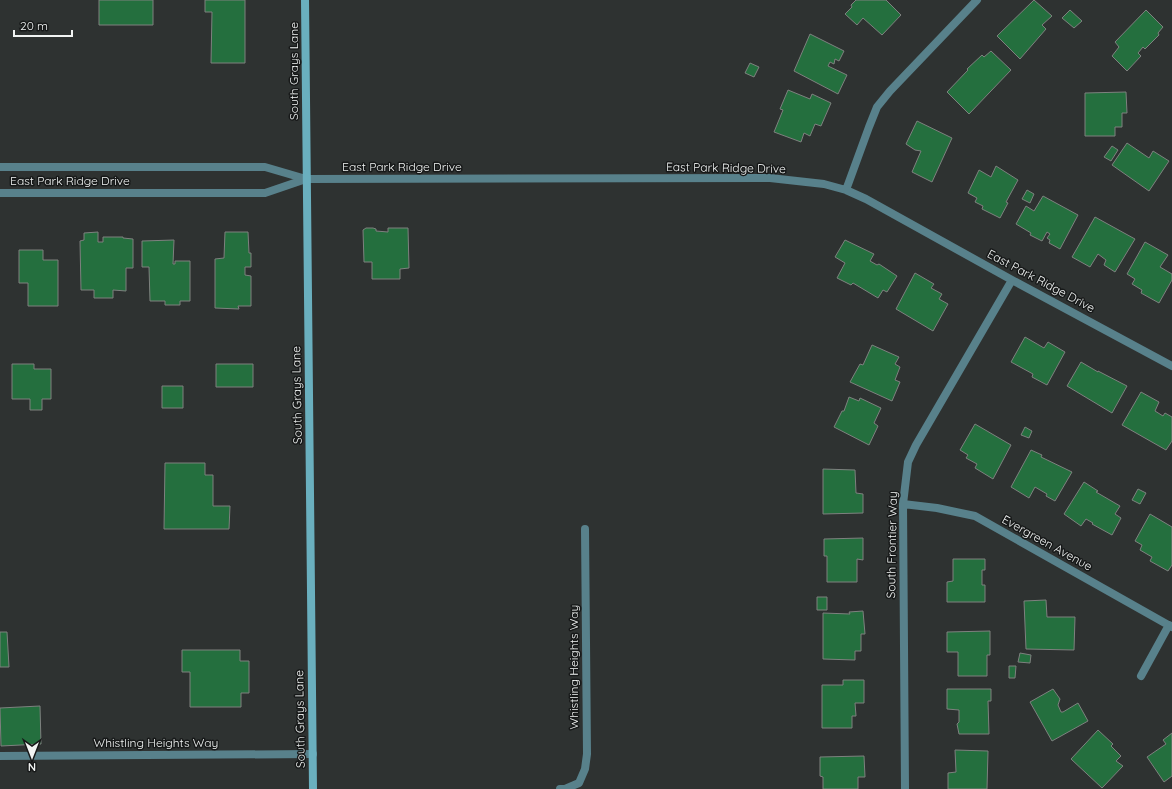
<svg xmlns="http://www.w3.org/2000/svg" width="1172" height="789" font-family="Quicksand,sans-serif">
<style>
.building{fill:#246f3e;stroke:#7e817f}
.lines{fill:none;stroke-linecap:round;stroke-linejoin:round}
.street{stroke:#58818b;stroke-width:8}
.secondary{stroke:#6aafbe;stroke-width:8}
.labels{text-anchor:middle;stroke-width:3;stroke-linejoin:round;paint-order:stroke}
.street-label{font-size:12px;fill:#f1f4f3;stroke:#171919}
</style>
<rect width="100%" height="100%" fill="#2e3231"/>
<path class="building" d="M99,0H153V25H99Z
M205,0H245V63H211L212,12H205Z
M856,0H886L901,15L882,35L863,18L857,25L845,14L852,7L851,5Z
M1034,0L1052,16L1042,25L1046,29L1020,59L997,36Z
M1070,10L1082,21L1074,28L1062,18Z
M1146,10L1163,27L1158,33L1159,35L1145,49L1143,47L1138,53L1141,56L1127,71L1112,56L1119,47L1115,42Z
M810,34L844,51L839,61L835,59L834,64L830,62L828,66L847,75L838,94L794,71Z
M991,51L1011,70L969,114L947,92L968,70L967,69L982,55L984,57Z
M750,63L759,67L754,77L745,73Z
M788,90L810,99L812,94L831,103L821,126L815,124L810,136L804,133L801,142L774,132L783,110L780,109Z
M1126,92L1127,113H1122V127H1115V136H1085V93Z
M917,121L952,138L932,182L912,172L921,151L915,150L906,144Z
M1127,143L1149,158L1153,151L1169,161L1149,191L1112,165Z
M1112,146L1118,150L1111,161L1104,157Z
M996,166L1018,180L1006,202L1008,203L1000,218L982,209L983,206L975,202L977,198L968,193L979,170L991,177Z
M1027,190L1034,194L1030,203L1022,199Z
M1043,196L1078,215L1060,249L1049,243L1050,240L1047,238L1050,234L1047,232L1042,241L1030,235L1031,233L1016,224L1026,206L1034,211Z
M1095,217L1135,239L1115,272L1104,265L1106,260L1098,254L1090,267L1072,257Z
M366,228H373L376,229V231L388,232V228H408L409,268L400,269V279H372V262H364L363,230Z
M98,232V242H103V237H123V238L133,239V268H126V291L113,290V298H94V290H81L80,241L84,240V233Z
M225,232H248L249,253H251V267H245V275L251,276V306H238L239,309L215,308V259L224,258Z
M174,240L173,264H175V261H190V301H180V305H165V301H150L149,267H142V241Z
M845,240L874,254L870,261L877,265L879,264L897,276L887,292L883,290L878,298L853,283L851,285L837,278L845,263L835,257Z
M1145,242L1168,255L1160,267L1172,274V280L1159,303L1141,293L1142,290L1132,284L1135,279L1127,274Z
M19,250H43V260H58V306H28V283H19Z
M915,273L934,284L931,288L942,294L939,299L948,304L933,331L896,309Z
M1025,337L1044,348L1048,342L1065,352L1047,385L1032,377L1033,374L1011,362Z
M872,345L899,357L895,364L900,367L895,380L900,382L892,401L850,382L860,364L863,365Z
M1081,362L1098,372V371L1127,386L1112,413L1067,386Z
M12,364H34V369H51V399H42V410H30V399H12Z
M216,364H253V387H216Z
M162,386H183V408H162Z
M1141,392L1159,402L1155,411L1163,416L1165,413L1172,417V441L1166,450L1122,425Z
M849,397L859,401L860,398L881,408L874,423L878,426L869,445L834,427L842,411H844Z
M975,424L1011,445L993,479L975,468L977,464L966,458L968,455L960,450Z
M1025,427L1032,431L1029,438L1021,435Z
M1031,450L1042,455L1041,457L1072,472L1055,501L1046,496L1047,494L1035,487L1029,498L1011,487Z
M165,463H205V475H213V506H230L229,529H164Z
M823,469L855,470L856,493L863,494V513L823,514Z
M1084,482L1098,491L1096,492L1120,506L1115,514L1121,518L1112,535L1092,524L1093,523L1086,519L1081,526L1064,514Z
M1138,489L1146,493L1140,504L1132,500Z
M1150,514L1172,527V565L1168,571L1150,561L1152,557L1140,550L1142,545L1135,541Z
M863,538V560L857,559V582H827V556H824V539Z
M953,559H985V570H982V585H985V602H947V582L953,581Z
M817,597H827V610H817Z
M1046,600L1047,617H1075L1074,650L1026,649L1024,601Z
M863,611L865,634H861V651H855V660L823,659V613L850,614L849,612Z
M990,631V655H987V676H958V652H947V632Z
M0,632H7L9,667H0Z
M182,650H240V661H249V693H241V707H190V672H182Z
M1020,653L1031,655L1030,663L1018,662Z
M1009,666H1016L1015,678H1009Z
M843,680H864V703H855L856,716H852V728H822V685H843Z
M947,689H991V701H988L989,734H959L957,724L959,722V710L947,709Z
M1053,689L1060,699L1058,705L1061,712H1063L1078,703L1088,721L1052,741L1030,702Z
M40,706L41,744L1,746L0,708Z
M1098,730L1113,744L1111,746L1121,756L1116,761L1123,766L1102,788L1071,759Z
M1172,733V776L1164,782L1147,757L1166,744L1163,740Z
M955,750L988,751L987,789H948V773L956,772Z
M864,756L865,777H858V789H823V777L820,776V757Z"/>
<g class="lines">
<path class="street" d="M0,167H265L306,179L770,178L824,184L846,190L866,199L1012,280L1172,366
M846,190L869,127L877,107L890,91L977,0
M0,193H265L306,179
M903,504L937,508L975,516L1172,627
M1141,676L1169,625
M0,756L313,754
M560,789H565L579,783L585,769L587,754L585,529
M905,789L903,504L908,462L916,445L1012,280"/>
<path class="secondary" d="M305,0L313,789"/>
</g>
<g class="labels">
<g class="street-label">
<text transform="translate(294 71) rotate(-90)" y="4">South Grays Lane</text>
<text x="402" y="171">East Park Ridge Drive</text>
<text transform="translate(726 168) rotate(1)" y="4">East Park Ridge Drive</text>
<text x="70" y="185">East Park Ridge Drive</text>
<text transform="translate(1041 281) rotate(28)" y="4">East Park Ridge Drive</text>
<text transform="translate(297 395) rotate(-91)" y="4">South Grays Lane</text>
<text transform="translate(1047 543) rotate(29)" y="4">Evergreen Avenue</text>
<text transform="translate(892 545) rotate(-89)" y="4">South Frontier Way</text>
<text transform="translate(574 667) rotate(-90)" y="4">Whistling Heights Way</text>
<text transform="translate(300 719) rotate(-91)" y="4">South Grays Lane</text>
<text x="156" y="747">Whistling Heights Way</text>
</g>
</g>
<g transform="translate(32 757) rotate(180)" stroke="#171919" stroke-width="3" paint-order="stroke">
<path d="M0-3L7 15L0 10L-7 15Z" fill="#f1f4f3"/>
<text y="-6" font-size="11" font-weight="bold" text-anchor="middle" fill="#f1f4f3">N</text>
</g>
<path d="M14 30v6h58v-6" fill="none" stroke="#f1f4f3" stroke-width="2"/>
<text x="20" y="30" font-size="12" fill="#f1f4f3" stroke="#171919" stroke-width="3" paint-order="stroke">20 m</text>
</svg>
